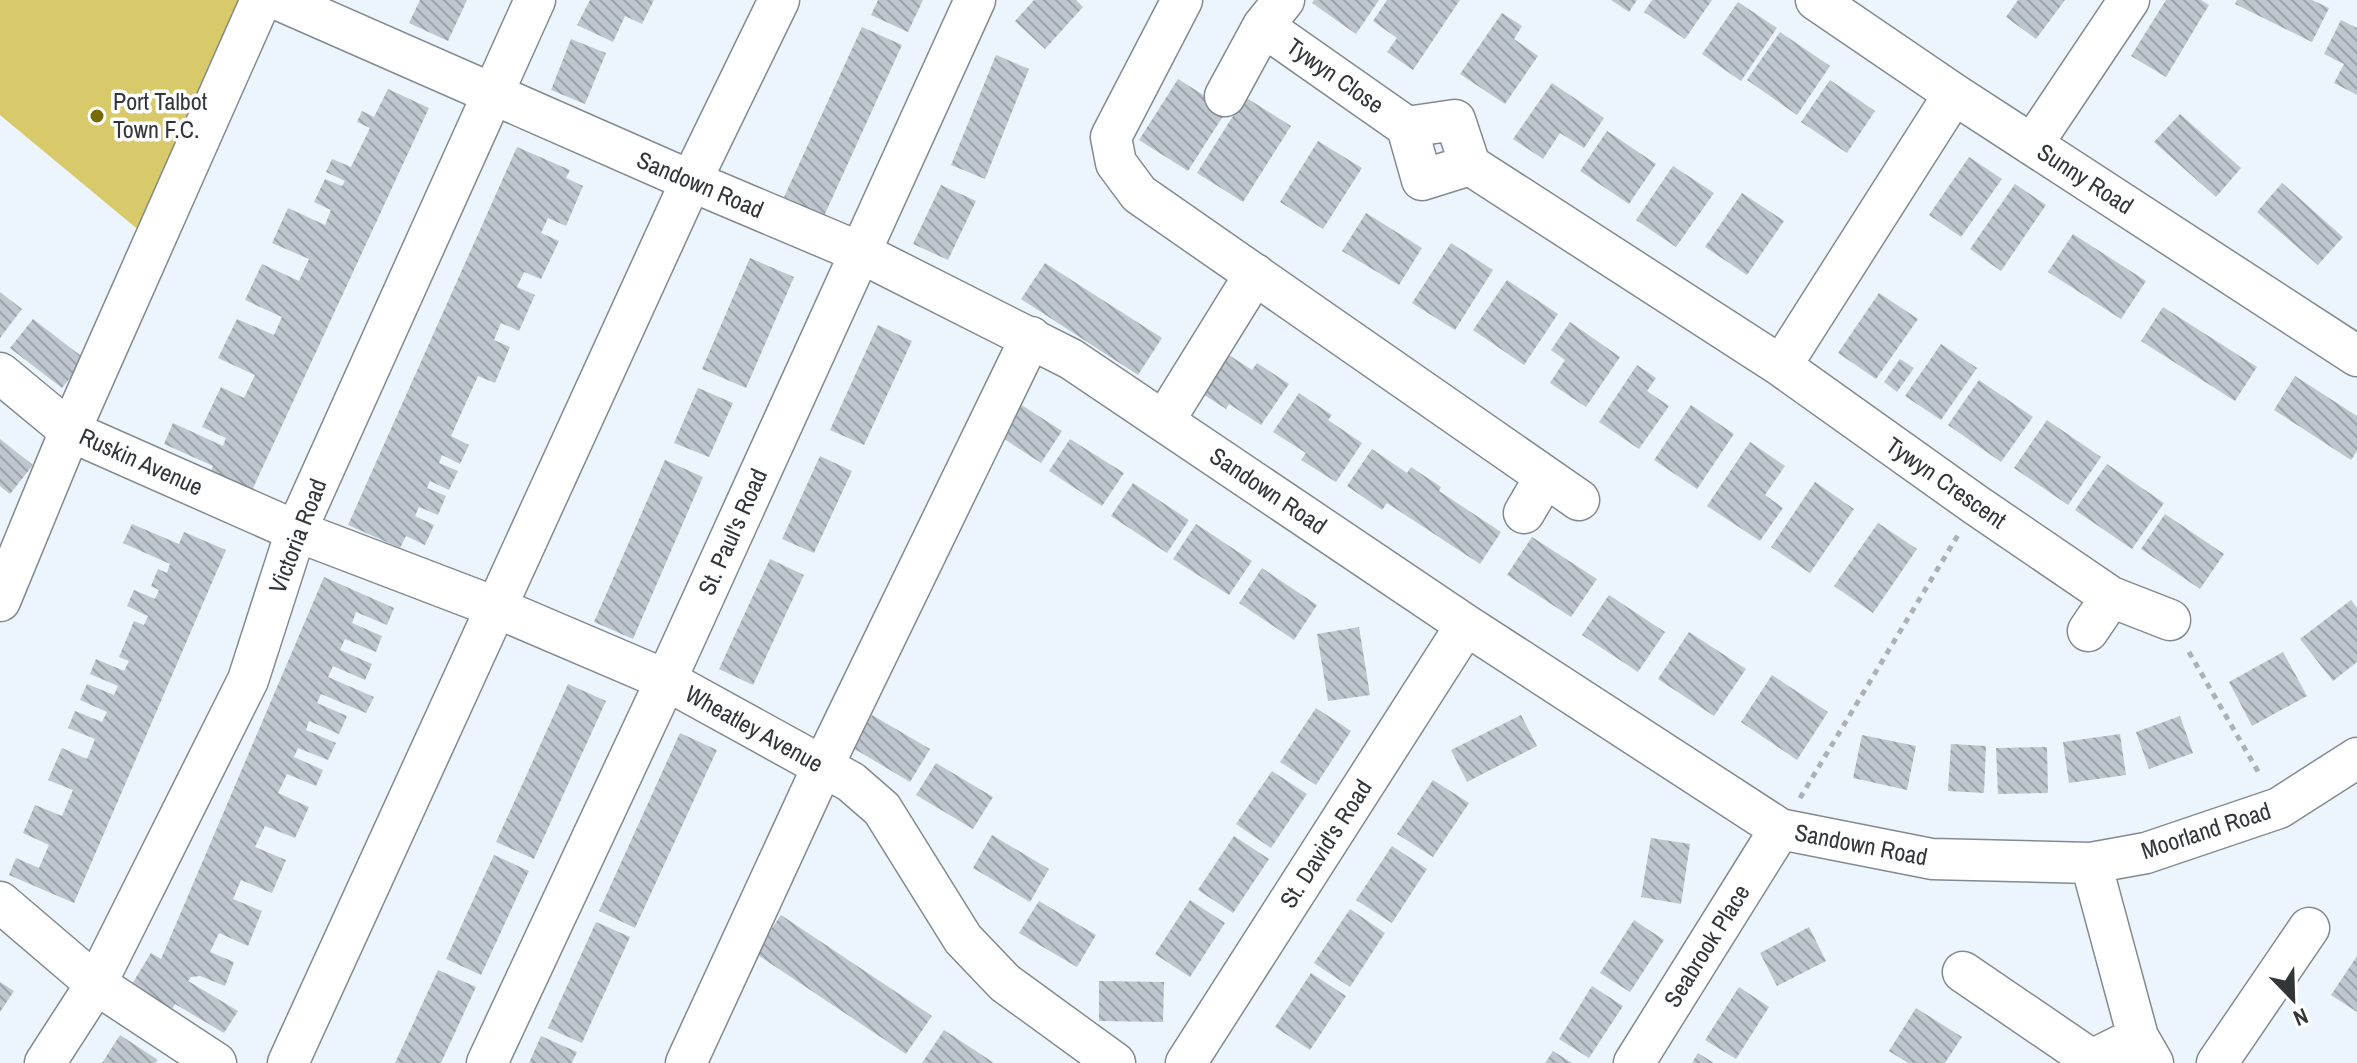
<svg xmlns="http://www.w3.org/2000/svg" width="2357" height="1063" font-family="'Archivo Narrow',sans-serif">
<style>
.green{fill:#d8c96b}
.building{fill:url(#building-back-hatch)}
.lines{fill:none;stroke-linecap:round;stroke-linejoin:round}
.minor-casing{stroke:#828a91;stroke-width:43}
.path{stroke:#aab1b8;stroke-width:5;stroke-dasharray:6 6;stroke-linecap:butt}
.minor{stroke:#fff;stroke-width:40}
.poi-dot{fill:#786a02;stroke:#fff;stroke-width:3}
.labels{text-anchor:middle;stroke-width:7;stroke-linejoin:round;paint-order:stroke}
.street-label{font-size:24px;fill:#333639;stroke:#fff}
.poi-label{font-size:24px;fill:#333639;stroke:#fff;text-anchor:start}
</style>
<defs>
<pattern id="building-back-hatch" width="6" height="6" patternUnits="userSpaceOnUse" patternTransform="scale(2)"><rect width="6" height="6" fill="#bec7ce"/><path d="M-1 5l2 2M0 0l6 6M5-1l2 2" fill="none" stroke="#9ba2a8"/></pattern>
</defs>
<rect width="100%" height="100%" fill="#ecf5fd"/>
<path class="green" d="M0,0H245L141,232L0,115Z"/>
<path class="building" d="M420,0H467L448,41L409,23Z
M590,0H654L642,24L625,16L613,42L577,25Z
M878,0H923L908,32L871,15Z
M1034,0H1076L1083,7L1045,49L1015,21Z
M1314,0H1379L1356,34L1312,3Z
M1387,0H1460L1413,70L1387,52L1397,38L1373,21Z
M1611,0H1637L1629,12Z
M1652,0H1712L1685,39L1644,12Z
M2018,0H2065L2036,39L2006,17Z
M2166,0H2201L2209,5L2166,77L2131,56Z
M2237,0H2312L2329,8L2312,42L2235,4Z
M1738,2L1777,28L1741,81L1702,54Z
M1502,13L1522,26L1514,39L1538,56L1505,104L1460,74Z
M2341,20L2357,28V95L2334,83L2344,64L2324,54Z
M862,27L902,45L824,216L784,197Z
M1780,32L1830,66L1797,115L1747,80Z
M571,39L606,53L585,104L551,90Z
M996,55L1029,69L985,179L951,165Z
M1178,79L1227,110L1188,171L1139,140Z
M1830,80L1875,111L1847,153L1801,122Z
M1552,83L1604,118L1584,148L1560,133L1543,159L1513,139Z
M388,89L429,108L248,499L207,480L213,466L164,444L173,423L223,446L226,438L202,427L221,387L244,398L255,375L218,358L237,319L274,335L282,317L245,300L262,264L299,281L309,259L272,243L288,208L325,225L331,210L314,202L325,179L342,186L345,181L326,172L332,159L351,167L370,128L357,122L362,111L374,117Z
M1245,97L1291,126L1243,202L1197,173Z
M2180,114L2241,168L2216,197L2154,142Z
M1607,131L1656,164L1629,204L1580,171Z
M1318,141L1362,168L1323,229L1280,202Z
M517,147L570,170L566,178L583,186L566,226L548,218L541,233L559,241L541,279L524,272L517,287L535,295L519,331L501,323L494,340L510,347L495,383L478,376L451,436L469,445L460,464L442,455L439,463L458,471L449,490L430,481L427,488L446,496L438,515L419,507L415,516L434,525L425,545L406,536L400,548L348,525Z
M1969,157L2002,179L1961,237L1929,215Z
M1673,166L1714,193L1676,247L1636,220Z
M2282,183L2343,237L2318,265L2257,212Z
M2015,184L2046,205L2001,271L1970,249Z
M941,185L976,201L948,260L913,244Z
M1742,193L1784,221L1747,275L1705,247Z
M1366,213L1422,248L1399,285L1342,251Z
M2073,234L2146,281L2121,319L2048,272Z
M1451,243L1493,270L1455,330L1412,303Z
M750,258L794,277L746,388L702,369Z
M1045,263L1162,338L1138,375L1021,299Z
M1507,280L1558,314L1524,365L1473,330Z
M0,292L22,309L0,338Z
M1879,293L1918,319L1876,379L1838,353Z
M2163,307L2257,367L2235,401L2141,341Z
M33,319L85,359L62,388L10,348Z
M1570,322L1620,357L1586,407L1550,383L1565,360L1551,350Z
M878,325L912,341L864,445L830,430Z
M1941,344L1977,368L1941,420L1905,396Z
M1218,348L1252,370L1257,363L1289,384L1261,425L1229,404L1226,409L1192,387Z
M1900,359L1914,368L1897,392L1884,382Z
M1637,365L1656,378L1647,391L1669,406L1639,449L1599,422Z
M2295,376L2357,416V451L2351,460L2274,410Z
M1979,380L2033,417L2001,462L1948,425Z
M698,388L733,403L709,457L674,443Z
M1299,393L1332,415L1328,420L1362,443L1336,482L1301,460L1306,453L1273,432Z
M1009,397L1062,431L1041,463L989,429Z
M1691,405L1734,434L1697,489L1654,460Z
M2047,420L2101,457L2068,505L2014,468Z
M0,439L33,465L10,494L0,486Z
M1070,439L1124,473L1102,506L1049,471Z
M1750,442L1785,466L1765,495L1783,508L1760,541L1707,506Z
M1372,449L1407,473L1411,467L1441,487L1439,491L1501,532L1480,564L1387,503L1382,510L1347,486Z
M820,456L852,471L814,553L782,539Z
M665,460L703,477L633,639L594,622Z
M2107,464L2164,503L2132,549L2075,510Z
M1815,482L1854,509L1810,573L1771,547Z
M1133,483L1189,520L1167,553L1111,516Z
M2165,514L2224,554L2200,589L2141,549Z
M1878,523L1917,549L1873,613L1834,586Z
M132,524L179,544L184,532L226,550L74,903L9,875L16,858L39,868L49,845L23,833L35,805L62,816L73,790L48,780L62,748L87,759L95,739L68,728L75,711L102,722L107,712L80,700L87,684L114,695L118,686L90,674L96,659L124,671L129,661L119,657L134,621L144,625L148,616L127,606L134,590L155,599L159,590L151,586L158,569L167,573L170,564L123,543Z
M1196,524L1252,561L1229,595L1173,559Z
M1532,537L1597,579L1571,617L1507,575Z
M770,559L804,575L753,685L719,669Z
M1262,568L1317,605L1294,640L1239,603Z
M324,577L394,608L387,625L356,612L352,623L382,636L376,652L345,639L340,650L372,664L365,680L333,666L328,677L374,697L366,713L321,694L317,703L347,716L339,734L309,721L306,730L336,743L328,760L298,748L294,757L323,770L316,786L287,774L278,793L309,807L295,838L265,826L255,847L286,860L272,893L241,880L233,899L262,911L248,946L219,933L210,952L234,962L225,986L200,976L191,977L188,981L238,1011L224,1033L175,1004L172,1009L132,984L151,953L161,959Z
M1609,595L1665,632L1638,672L1582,635Z
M2351,600L2357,608V662L2333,681L2300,639Z
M1359,627L1370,695L1328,701L1317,634Z
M1689,632L1746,669L1714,716L1658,679Z
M2283,652L2307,696L2252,726L2229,682Z
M1772,675L1828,712L1797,760L1741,722Z
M568,684L606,701L534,859L496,842Z
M1316,708L1351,731L1316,785L1280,762Z
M872,715L930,749L910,782L853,748Z
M1521,715L1537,746L1467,782L1451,750Z
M2180,716L2193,753L2149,769L2136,732Z
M680,733L717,750L635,928L599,911Z
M2120,734L2126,775L2069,783L2063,742Z
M1862,735L1916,746L1907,790L1853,778Z
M1951,744L1986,746L1984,793L1948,791Z
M2047,747L2048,793L1998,794L1996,748Z
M936,763L993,797L973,829L916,795Z
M1272,771L1307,794L1271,848L1236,824Z
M1433,780L1469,803L1433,857L1397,834Z
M992,835L1049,869L1030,902L973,868Z
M1234,836L1269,859L1233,913L1198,890Z
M1651,838L1690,844L1681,904L1641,897Z
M1392,846L1427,869L1392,923L1356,900Z
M494,855L529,871L481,975L446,959Z
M1190,900L1225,923L1190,977L1155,954Z
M1039,901L1096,935L1077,967L1019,933Z
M1350,909L1385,933L1350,987L1314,963Z
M781,915L932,1016L906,1054L755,953Z
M1634,920L1664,940L1630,992L1600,973Z
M596,922L630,937L582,1043L548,1028Z
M1809,927L1826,961L1777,986L1760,953Z
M2357,956V1012L2331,995Z
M438,970L476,987L441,1063H395Z
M1311,973L1346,996L1310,1050L1275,1027Z
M1099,981L1164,982L1163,1022L1099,1021Z
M0,982L14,991L0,1012Z
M1592,986L1623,1006L1589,1058L1559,1039Z
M1739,987L1769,1007L1736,1059L1705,1040Z
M1916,1008L1962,1037L1945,1063H1908L1889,1051Z
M944,1030L994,1063H922Z
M120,1035L158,1060L155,1063H102Z
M541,1036L577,1052L572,1063H529Z
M1553,1051L1572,1063H1545Z
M1698,1053L1714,1063H1692Z"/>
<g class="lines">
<defs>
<path id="minor" d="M279,0L691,181L859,252L1071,359L1466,625L1780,829L1932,859L2091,863L2146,853L2279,808L2357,758
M1182,0L1111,137L1116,163L1139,194L1579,500
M1816,0L1954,94L2357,356
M1263,26L1407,127
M1225,96L1263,26L1284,0
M1407,127L1455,120L1470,165L1781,366L1976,505L2111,597L2170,620
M1407,127L1422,180L1470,165
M2032,145L2129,0
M1781,366L1954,94
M0,373L70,431L296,531L495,607L666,680L851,782L882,809L963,939L1005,983L1115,1063
M1164,421L1255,274
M1524,513L1545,477
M0,601L70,431L261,0
M2088,631L2111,597
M2091,863L2138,1037L2153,1063
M0,902L96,984L216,1063
M1963,972L2092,1060L2138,1037
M45,1063L96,984L248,680L296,531L535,0
M288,1063L691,181L779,0
M487,1063L666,680L975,0
M686,1063L822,768L1031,337
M1186,1063L1466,625
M1634,1063L1780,829
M2217,1063L2309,928"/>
</defs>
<use href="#minor" class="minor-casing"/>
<path class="path" d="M2189,652L2260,775
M1800,798L1958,535"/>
<use href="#minor" class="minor"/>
</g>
<circle class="poi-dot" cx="97" cy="116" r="8"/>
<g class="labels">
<g class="street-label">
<text transform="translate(1335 76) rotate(35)" y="8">Tywyn Close</text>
<text transform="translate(2085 179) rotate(33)" y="8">Sunny Road</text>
<text transform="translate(700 185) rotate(23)" y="8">Sandown Road</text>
<text transform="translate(141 462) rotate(24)" y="8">Ruskin Avenue</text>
<text transform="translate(1946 483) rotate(35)" y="8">Tywyn Crescent</text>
<text transform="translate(1268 491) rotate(34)" y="8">Sandown Road</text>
<text transform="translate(733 532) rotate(-66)" y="8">St. Paul's Road</text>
<text transform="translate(298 536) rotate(-69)" y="8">Victoria Road</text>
<text transform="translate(754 729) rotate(29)" y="8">Wheatley Avenue</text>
<text transform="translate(2206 831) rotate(-18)" y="8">Moorland Road</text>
<text transform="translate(1326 844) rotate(-57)" y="8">St. David's Road</text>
<text transform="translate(1861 845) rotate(11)" y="8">Sandown Road</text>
<text transform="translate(1707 946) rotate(-58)" y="8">Seabrook Place</text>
</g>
<g class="poi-label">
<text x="113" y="110">Port Talbot<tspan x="113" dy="28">Town F.C.</tspan></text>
</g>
</g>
<g transform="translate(2293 999) rotate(157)" stroke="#ffffff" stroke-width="6" paint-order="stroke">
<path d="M0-6L14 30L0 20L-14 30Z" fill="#333639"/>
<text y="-12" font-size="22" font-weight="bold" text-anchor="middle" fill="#333639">N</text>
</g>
</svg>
